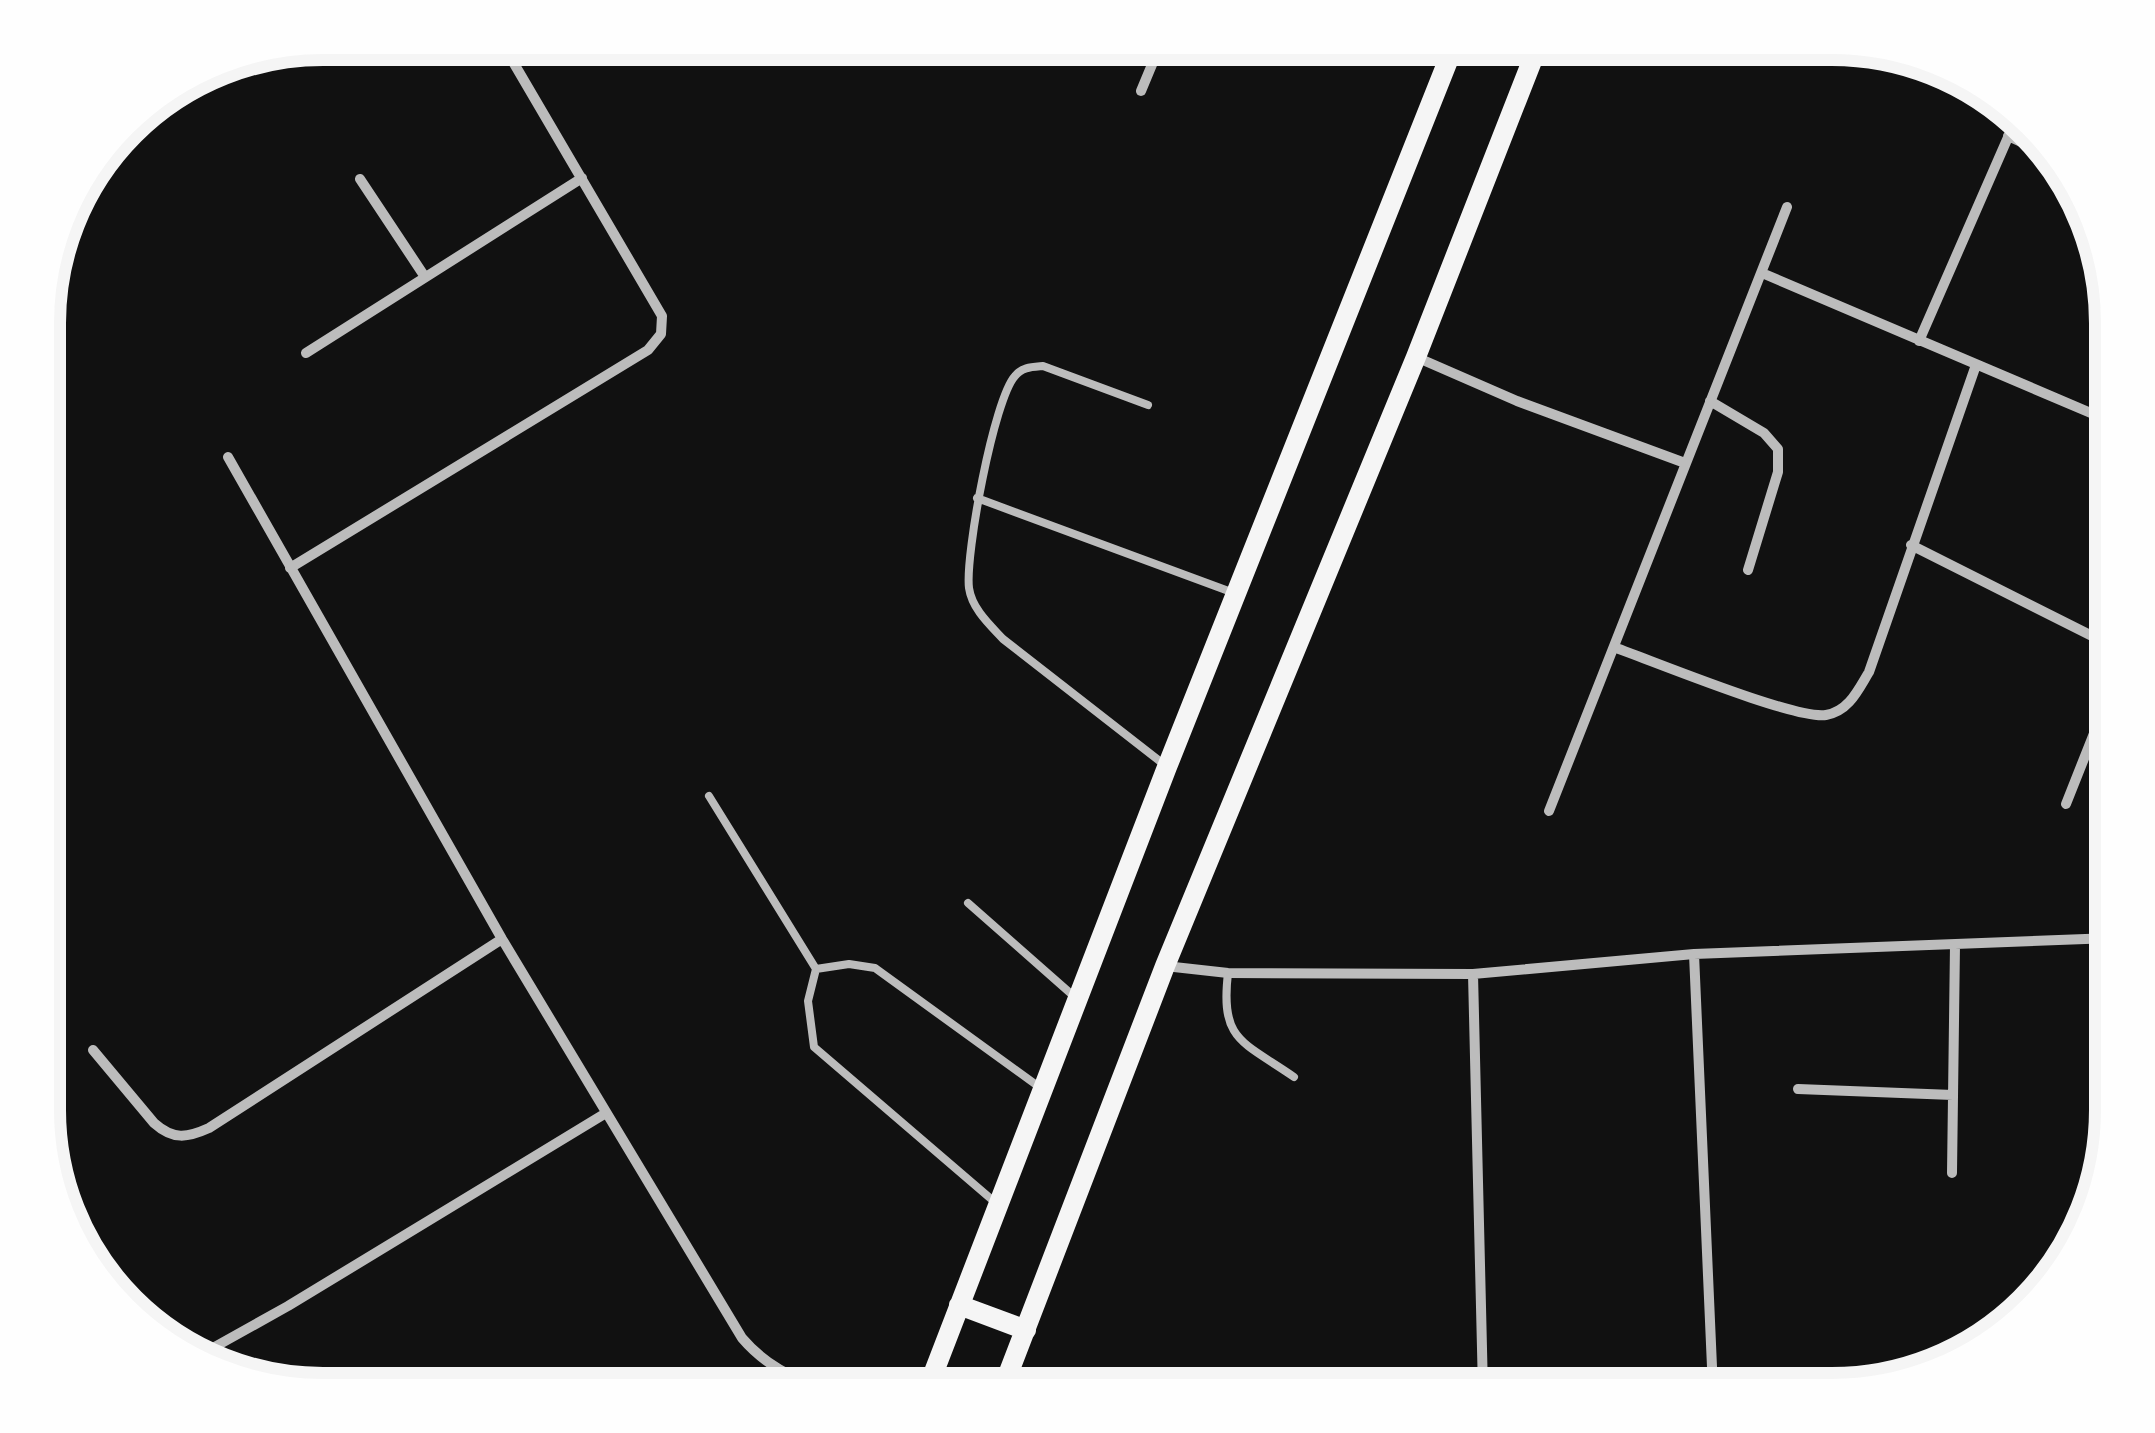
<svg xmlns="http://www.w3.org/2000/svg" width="2155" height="1433" font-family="'DejaVu Sans',sans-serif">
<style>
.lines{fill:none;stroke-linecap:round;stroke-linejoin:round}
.service{stroke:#bcbcbc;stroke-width:8}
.minor{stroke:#bcbcbc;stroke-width:10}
.secondary{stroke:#f5f5f5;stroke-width:20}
.rim{fill:none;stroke:#f5f5f5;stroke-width:12}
</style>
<rect width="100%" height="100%" fill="#111"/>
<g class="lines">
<path class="service" d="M1148,405L1043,366C1032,367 1022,367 1015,376C994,399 965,555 969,588C972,609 990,625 1003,639L1166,766
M977,498L1234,593
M709,796L816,969L808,1001L814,1047L997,1204
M968,903L1077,999
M816,969L849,964L875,968L1042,1089
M1228,973C1220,1041 1242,1041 1294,1077"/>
<path class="minor" d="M1141,91L1161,43
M2008,136L2048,154
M360,179L425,277
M1762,273L2112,422
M1919,341L2016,119
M306,353L582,178
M1416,357L1517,401L1685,463
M1710,401L1764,433L1778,449V472L1748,570
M228,457L502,939L742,1338C765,1365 791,1377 824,1390
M1911,545L2112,646
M290,568L648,350L661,334L662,316L502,43
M1616,648C1653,661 1796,720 1826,715C1849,711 1858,690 1869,672L1976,365
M2066,804L2112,688
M1549,811L1787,207
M1694,954L1713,1390
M1165,966L1228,973L1473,974L1694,954L2112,938
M1473,974L1483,1390
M93,1050L154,1123C173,1140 187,1138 209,1128L502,939
M1798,1089L1953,1095
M1952,1173L1955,945
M202,1354L288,1306L606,1113"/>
<path class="secondary" d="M959,1305L1026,1330
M927,1390L1167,767L1455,43
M1002,1390L1165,966L1416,357L1539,43"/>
</g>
<path d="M0 0H2155V1433H0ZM323 60H1832A263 263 0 0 1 2095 323V1110A263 263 0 0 1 1832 1373H323A263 263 0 0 1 60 1110V323A263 263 0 0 1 323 60Z" fill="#fefefe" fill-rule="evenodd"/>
<path class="rim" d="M323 60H1832A263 263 0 0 1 2095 323V1110A263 263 0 0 1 1832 1373H323A263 263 0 0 1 60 1110V323A263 263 0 0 1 323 60Z"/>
</svg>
